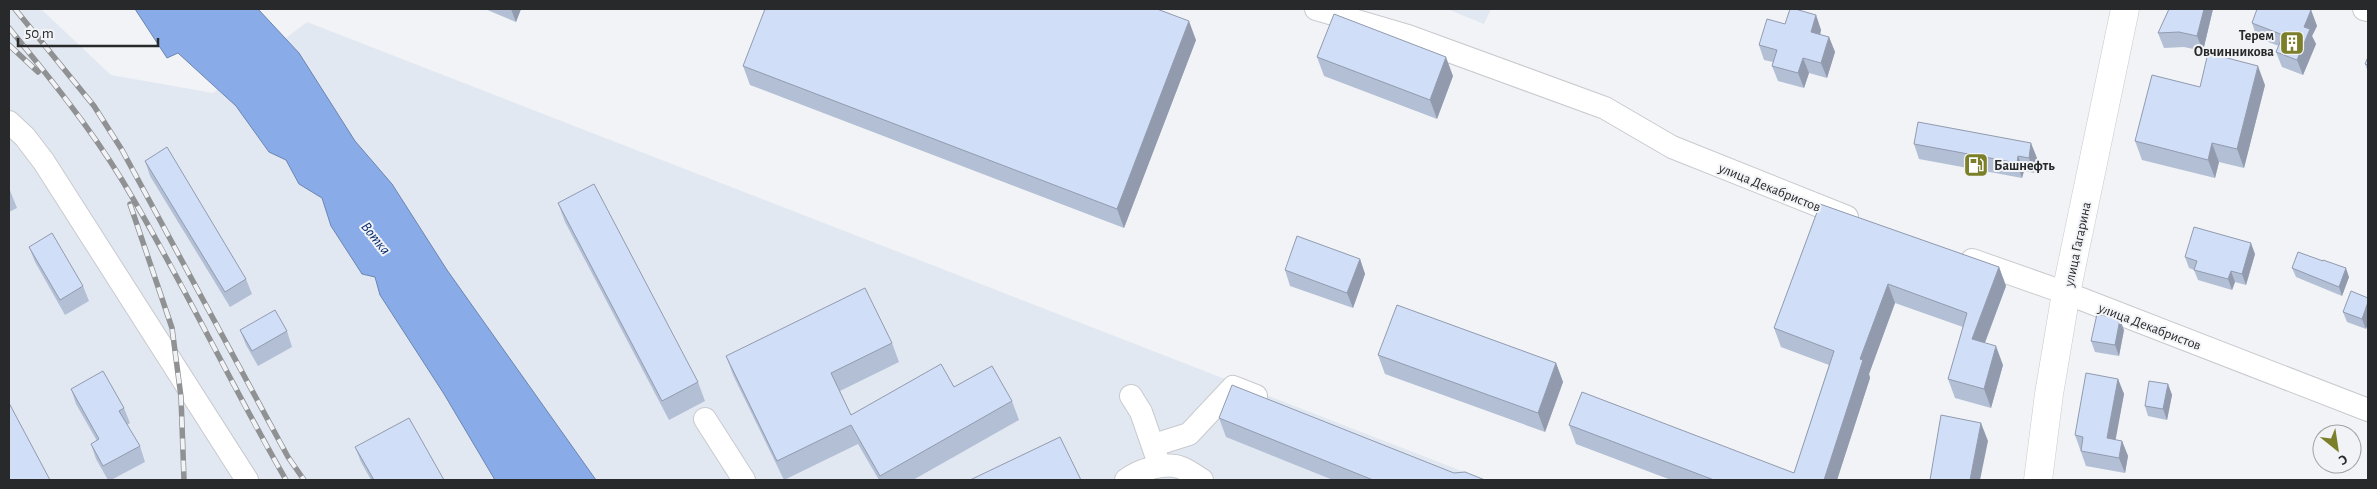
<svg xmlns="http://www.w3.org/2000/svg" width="2377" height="489" font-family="'Alegreya Sans',sans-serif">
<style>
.built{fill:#e2e8f2}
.water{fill:#89ace9;stroke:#6c85b0}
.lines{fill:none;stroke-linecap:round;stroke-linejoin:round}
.minor-casing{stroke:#c8cace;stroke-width:24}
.major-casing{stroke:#c8cace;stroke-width:29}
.minor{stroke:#fff;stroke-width:22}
.major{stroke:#fff;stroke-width:28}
.rail-casing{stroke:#8f9193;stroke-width:5.5}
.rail{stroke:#f1f3f6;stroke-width:4;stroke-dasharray:11;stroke-linecap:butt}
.wall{fill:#b3bfd5}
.shaded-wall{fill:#929bae}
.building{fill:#d0def8;stroke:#929bae}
.labels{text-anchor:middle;stroke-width:4;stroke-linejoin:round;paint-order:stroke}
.poi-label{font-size:14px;font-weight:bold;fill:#28292a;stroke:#f1f3f6;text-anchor:end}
.street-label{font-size:14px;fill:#28292a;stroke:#f1f3f6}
.water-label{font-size:15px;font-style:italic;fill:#052a6f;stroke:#f1f3f6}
</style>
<rect width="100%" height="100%" fill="#f1f3f6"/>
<path class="built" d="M9,9H41L111,75L213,93L307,22L1485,480H9Z
M1447,9H1491L1484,24Z"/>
<path class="water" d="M135,9H258L299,53L355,141L392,184L447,270L596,480H495L444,394L380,295L375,277L362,274L331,226L322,198L299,184L286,160L269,152L236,106L178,53L167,58Z"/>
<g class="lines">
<defs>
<path id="minor" d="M1316,9L1408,36L1605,108L1672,147L1847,217
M2364,9L2368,10
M9,122L25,137L44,162L247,480
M1972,260L2066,293L2368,410
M1131,396L1141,412L1157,458
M705,419L744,480
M1154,445L1189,434L1233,387L1256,396
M1126,480C1139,470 1166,461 1182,468C1189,471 1196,476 1202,480"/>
<path id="major" d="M2038,480L2049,394L2066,293L2125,9"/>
</defs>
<use href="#minor" class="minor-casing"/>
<use href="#major" class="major-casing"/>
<use href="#minor" class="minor"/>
<use href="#major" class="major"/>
<defs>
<path id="rail" d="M15,9L94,106L122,150L288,457L304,480
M9,28C49,77 89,126 122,180C181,278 229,381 286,480
M9,45L38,72
M130,204L172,328L181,397L184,480"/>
</defs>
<use href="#rail" class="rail-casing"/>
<use href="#rail" class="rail"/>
</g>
<path class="wall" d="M485,9H521L516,22Z
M2169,9H2213L2203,51L2184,47L2164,48L2158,33Z
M2311,10L2317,26L2312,36L2316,44L2303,75L2282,67L2276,52L2279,46L2257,38L2252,23Z
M1816,15L1821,30L1820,35L1829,37L1835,52L1827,78L1809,73L1804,88L1778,81L1772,66L1773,62L1764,60L1759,45L1785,24Z
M1196,40L1124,228L750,85L743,66Z
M1317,57L1453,76L1437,119L1324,76Z
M2368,57V72L2365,64Z
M2265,85L2244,168L2219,162L2215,178L2142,160L2135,141L2200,87Z
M1914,144L2037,158L2034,173L2024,171L2022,178L1919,159Z
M145,161L246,279L252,294L230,307L150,176Z
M9,188L17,208L9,212Z
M558,203L698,382L705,401L669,420L565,222Z
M1820,204L1999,267L2006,286L1985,343L2003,365L1991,408L1955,398L1948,379L1963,327L1895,303L1869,374L1870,378L1837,480H1671L1576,444L1569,425L1794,473L1829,365L1781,347L1774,328Z
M29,247L83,286L89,301L65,315L35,262Z
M2255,254L2246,285L2235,282L2232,290L2198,280L2194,270L2189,268L2185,257Z
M1360,259L1365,274L1353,308L1290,286L1285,270Z
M2323,261L2349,277L2342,296L2296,277L2292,268Z
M2368,298V323L2366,329L2347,322L2343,312Z
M240,330L287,331L292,347L258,366L246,345Z
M2124,330L2119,356L2095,352L2091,341Z
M892,343L899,362L840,391L851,415L954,387L1012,401L1019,420L913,480H879L858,444L784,480L733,375L726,356Z
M1378,355L1556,363L1563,382L1545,432L1385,374Z
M2118,379L2124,394L2115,440L2122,441L2128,456L2125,473L2086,466L2075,435Z
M2168,384L2172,395L2167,420L2148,416L2145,406Z
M71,389L124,408L130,423L127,425L140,446L145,462L111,480H108L96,459L91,444L97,441L76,404Z
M1219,418L1454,473L1485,480H1333L1226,437Z
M355,447L444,480H371L361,462Z"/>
<path class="shaded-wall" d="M511,9H521L516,22Z
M2204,9H2213L2203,51L2197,36Z
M2311,10L2317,26L2312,36L2316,44L2303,75L2297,60L2304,27Z
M1816,15L1821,30L1817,47L1811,32Z
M1189,21L1196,40L1124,228L1117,209Z
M1829,37L1835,52L1827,78L1821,63Z
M1446,57L1453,76L1437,119L1430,100Z
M1803,58L1809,73L1804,88L1798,73Z
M2258,66L2265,85L2244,168L2237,149Z
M2031,143L2037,158L2034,173L2029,158Z
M2212,143L2219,162L2215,178L2208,160Z
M2018,156L2024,171L2022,178L2017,163Z
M2251,243L2255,254L2246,285L2242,274Z
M1360,259L1365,274L1353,308L1347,293Z
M1999,267L2006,286L1979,358L1972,339Z
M2346,268L2349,277L2342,296L2339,287Z
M2231,271L2235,282L2232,290L2228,279Z
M1888,284L1895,303L1869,374L1870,378L1837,480H1824L1860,359Z
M2368,302V323L2366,329L2362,319Z
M2120,319L2124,330L2119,356L2115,345Z
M1996,346L2003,365L1991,408L1984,389Z
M1556,363L1563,382L1545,432L1538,413Z
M2118,379L2124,394L2113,454L2107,438Z
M2168,384L2172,395L2167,420L2163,409Z
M1981,423L1988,441L1980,480H1970Z
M2122,441L2128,456L2125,473L2119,458Z"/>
<path class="building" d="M765,9H1157L1189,21L1117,209L743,66Z
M1790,9H1795L1816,15L1811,32L1829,37L1821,63L1803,58L1798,73L1772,66L1777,50L1759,45L1767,19L1785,24Z
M2169,9H2204L2197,36L2179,32L2158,33Z
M2257,9H2307L2311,10L2304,27L2310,29L2297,60L2276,52L2283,35L2252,23Z
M1334,14L1446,57L1430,100L1317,57Z
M2208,53L2258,66L2237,149L2212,143L2208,160L2135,141L2152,75L2200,87Z
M2368,57V65L2365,64Z
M1918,122L2031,143L2029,158L2018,156L2017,163L1914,144Z
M167,147L246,279L225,292L145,161Z
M594,184L698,382L662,401L558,203Z
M1820,204L1999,267L1972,339L1996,346L1984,389L1948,379L1967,313L1888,284L1860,359L1863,360L1824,480H1714L1569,425L1582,392L1794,473L1834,351L1774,328Z
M2194,227L2251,243L2242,274L2231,271L2228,279L2194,270L2197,261L2185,257Z
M52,233L83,286L60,300L29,247Z
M1297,236L1360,259L1347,293L1285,270Z
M2298,252L2323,261V260L2346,268L2339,287L2292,268Z
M865,288L892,343L831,373L851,415L941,364L954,387L992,366L1012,401L880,476L851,425L777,461L726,356Z
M2351,291L2368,298V302L2362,319L2343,312Z
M1397,305L1556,363L1538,413L1378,355Z
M275,310L287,331L252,351L240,330Z
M2097,314L2120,319L2115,345L2091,341Z
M103,371L124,408L119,411L140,446L103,466L91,444L99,439L71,389Z
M2086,373L2118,379L2107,438L2122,441L2119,458L2081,451L2083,437L2075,435Z
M2149,381L2168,384L2163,409L2145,406Z
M1232,385L1454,473L1465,472L1485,480H1373L1219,418Z
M9,403L50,480H9Z
M1941,415L1981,423L1970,480H1930Z
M409,418L444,480H374L355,447Z
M1060,437L1081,480H970Z"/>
<defs>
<symbol id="building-square" viewBox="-11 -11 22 22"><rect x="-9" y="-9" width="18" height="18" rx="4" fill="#7c7f29" stroke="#f1f3f6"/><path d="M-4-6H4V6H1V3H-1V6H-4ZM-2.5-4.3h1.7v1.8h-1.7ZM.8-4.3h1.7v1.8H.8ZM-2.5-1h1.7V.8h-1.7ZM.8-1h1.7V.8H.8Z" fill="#fff"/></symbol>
<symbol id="fuel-square" viewBox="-11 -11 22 22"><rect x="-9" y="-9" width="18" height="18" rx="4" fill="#7c7f29" stroke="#f1f3f6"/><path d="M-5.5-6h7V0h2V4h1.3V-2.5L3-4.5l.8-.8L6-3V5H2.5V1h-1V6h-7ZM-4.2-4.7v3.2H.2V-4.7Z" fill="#fff"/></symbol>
</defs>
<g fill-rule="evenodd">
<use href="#building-square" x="2278" y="29" width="28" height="28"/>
<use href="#fuel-square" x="1962" y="151" width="28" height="28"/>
</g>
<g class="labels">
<g class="poi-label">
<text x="2274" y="40">Терем<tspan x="2274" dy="16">Овчинникова</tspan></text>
<text x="1994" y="170" text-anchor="start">Башнефть</text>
</g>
<g class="street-label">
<text transform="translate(1770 187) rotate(22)" y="5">улица Декабристов</text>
<text transform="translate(2077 244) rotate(-78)" y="5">улица Гагарина</text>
<text transform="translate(2150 326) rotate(21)" y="5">улица Декабристов</text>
</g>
<g class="water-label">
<text transform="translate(376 238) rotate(51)" y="5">Вотка</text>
</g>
</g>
<rect width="2377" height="489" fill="none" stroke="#28292a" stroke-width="20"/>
<g transform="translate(2337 449) rotate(150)"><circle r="24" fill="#f1f3f6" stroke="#a1a2a4"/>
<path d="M0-4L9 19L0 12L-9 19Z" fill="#7c7f29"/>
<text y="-8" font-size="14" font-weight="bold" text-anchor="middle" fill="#28292a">С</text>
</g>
<path d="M18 38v8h140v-8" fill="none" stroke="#28292a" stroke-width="2.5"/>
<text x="25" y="38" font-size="15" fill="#28292a" stroke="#f1f3f6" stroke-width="4" paint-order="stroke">50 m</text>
</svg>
